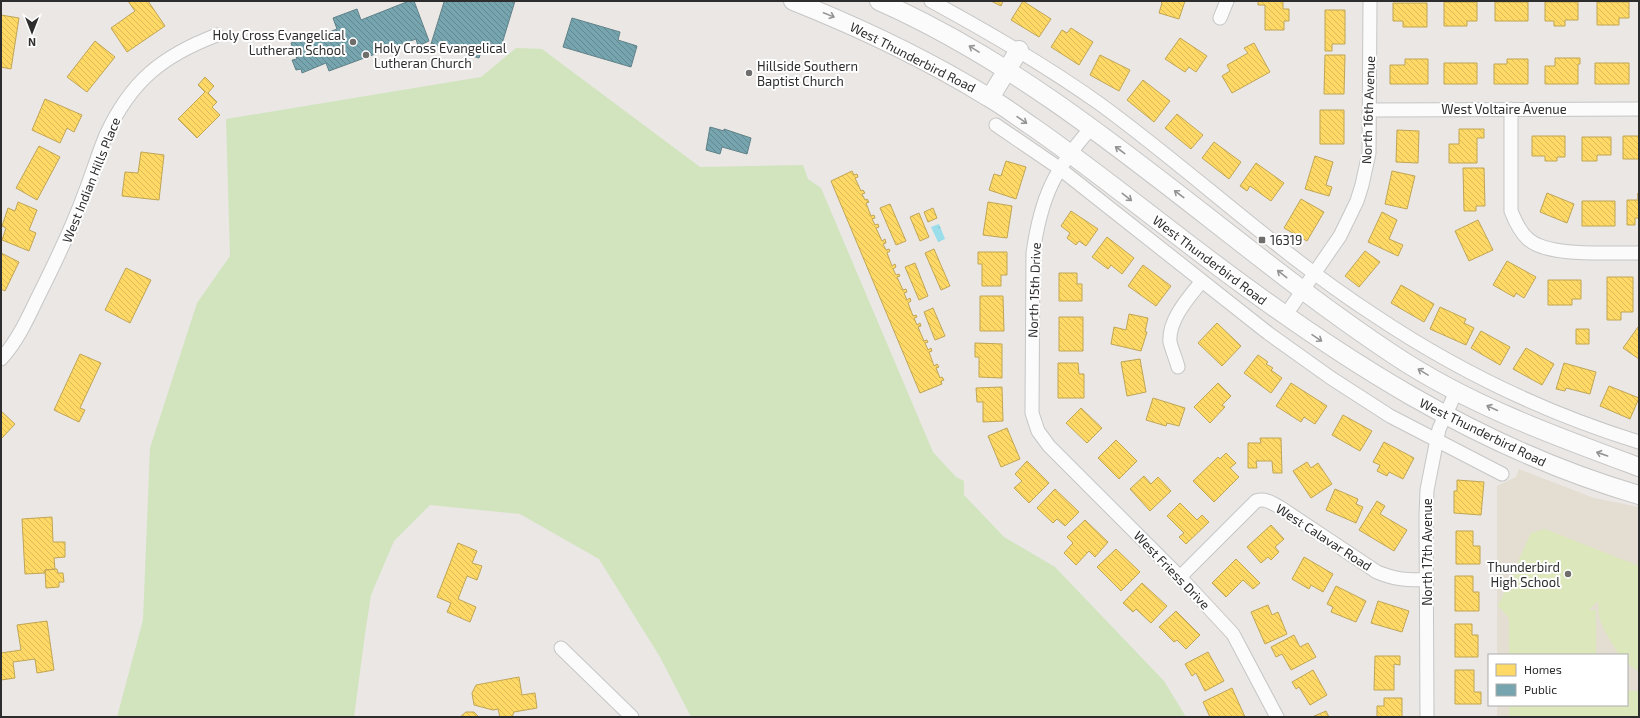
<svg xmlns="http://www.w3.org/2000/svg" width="1640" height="718" font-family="'Exo 2',sans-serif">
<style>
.education{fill:#e4ddd2}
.grass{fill:#d1e4be}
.pitch{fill:#dce8bb}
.water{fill:url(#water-ripples)}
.homes{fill:url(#homes-back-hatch);stroke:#c0a555}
.public{fill:url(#public-back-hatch);stroke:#608188}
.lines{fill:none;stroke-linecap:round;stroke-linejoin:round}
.street-casing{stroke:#c6c6c6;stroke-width:15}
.secondary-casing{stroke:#c6c6c6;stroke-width:20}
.street{stroke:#fcfbfb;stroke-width:13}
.secondary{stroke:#fcfbfb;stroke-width:18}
.oneway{stroke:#949494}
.poi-dot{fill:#6f6e6d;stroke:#fff;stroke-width:1.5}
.labels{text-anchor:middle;stroke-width:4;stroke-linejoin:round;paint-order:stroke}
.poi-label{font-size:13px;fill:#2d2d2d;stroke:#fff;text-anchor:start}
.street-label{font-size:13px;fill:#2d2d2d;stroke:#fff}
</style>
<defs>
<pattern id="water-ripples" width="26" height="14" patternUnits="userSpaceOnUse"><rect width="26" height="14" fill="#99deea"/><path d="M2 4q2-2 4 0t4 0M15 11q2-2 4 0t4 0" fill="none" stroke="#84bfc9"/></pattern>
<pattern id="homes-back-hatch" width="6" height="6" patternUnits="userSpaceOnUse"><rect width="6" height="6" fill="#ffd966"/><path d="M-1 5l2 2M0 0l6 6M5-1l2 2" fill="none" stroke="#dbbb59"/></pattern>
<pattern id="public-back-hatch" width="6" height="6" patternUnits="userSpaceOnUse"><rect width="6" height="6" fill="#76a5af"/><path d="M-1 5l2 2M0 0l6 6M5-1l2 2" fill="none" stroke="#61878f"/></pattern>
</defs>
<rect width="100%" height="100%" fill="#eae7e4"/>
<path class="education" d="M1519,469L1594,498L1639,507V717H1497V705H1627V655H1497V486L1516,477Z"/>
<path class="grass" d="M516,48L542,49L700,167L803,165L808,179L821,188L933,452L956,477L964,481V495L1004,537L1055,567L1164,681L1186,717H691L660,657L599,559L520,514L430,505L394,541L371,595L365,634L354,717H117L143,620L150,448L197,303L230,256L226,119L481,77Z"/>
<path class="pitch" d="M1545,529L1639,566V672L1627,663V655H1619L1604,630L1599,617L1598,601L1589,610H1596V655H1509V618L1498,606L1531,533Z
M1627,691H1639V717H1509V705H1627Z"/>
<path class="water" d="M939,224L945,239L938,242L931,227Z"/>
<path class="homes" d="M128,1H148L165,26L127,52L111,28L135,11Z
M991,1H1003L1001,6Z
M1023,1L1051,19L1039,37L1011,20Z
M1160,1H1185L1179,19L1159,13L1162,3Z
M1258,1H1283V9H1289V21H1284V30H1265V5H1258Z
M1444,2H1477V21H1467V26H1444Z
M1495,2H1528V21H1495Z
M1545,2H1578V20H1565V26H1554V21H1545Z
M1597,2H1629V18H1619V25H1597Z
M1393,3H1427V27H1403V21H1393Z
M1325,10H1345V44H1332V51H1325Z
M1,15L19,18L11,69L1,67Z
M1071,28L1093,42L1079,65L1051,47L1062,30L1067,33Z
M1180,38L1207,56L1196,72L1189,67L1185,72L1165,59Z
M95,41L115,57L87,92L67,77Z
M1254,43L1270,72L1232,93L1222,76L1230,71L1227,65L1248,53L1244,48Z
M1100,55L1130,70L1119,91L1090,75Z
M1325,55H1345L1344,94H1324Z
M1555,58H1580V64H1578V84H1545V66H1555Z
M1405,59H1428V84H1390V65H1405Z
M1507,59H1528V84H1494V64H1507Z
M1444,63H1477V84H1444Z
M1595,63H1629V84H1595Z
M205,77L214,86L208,93L217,102L212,107L220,115L197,138L178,119L205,92L198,85Z
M1143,80L1170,101L1154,122L1127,100Z
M45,99L82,115L74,132L67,128L60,143L32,130Z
M1320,110H1344V144H1320Z
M1177,114L1203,135L1191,149L1165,128Z
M1459,129H1484V138H1477V163H1449V144H1459Z
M1397,130L1419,131L1418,163L1396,162Z
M1532,136H1565V157H1557V161H1545V156H1532Z
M1623,136H1639V159H1623Z
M1582,137H1611V155H1597V161H1582Z
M1214,142L1241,162L1229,179L1202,158Z
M39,146L60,157L37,200L16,188Z
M141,152L164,155L159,200L122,196L125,172L138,173Z
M1315,156L1333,162L1326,185L1332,187L1329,196L1305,189Z
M1006,161L1026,167L1016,199L989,190L994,174L1001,176Z
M1256,163L1284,183L1271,201L1250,186L1247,191L1240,186Z
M1463,168H1484L1485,206H1476V211H1464Z
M852,171L854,175L857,174L858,177L855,178L861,191L863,190L865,193L862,194L865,200L867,199L869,202L866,203L871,216L874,215L875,218L872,219L875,225L878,224L879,227L876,228L882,241L885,239L886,243L883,244L886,250L889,249L890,251L887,253L892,266L895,264L896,267L893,269L896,275L899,274L900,276L897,277L903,290L906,289L907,292L904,293L907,300L910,298L911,301L908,303L913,316L916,315L917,317L914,318L917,325L920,323L921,326L918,327L924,341L927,340L928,342L925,343L928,350L931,348L932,351L929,352L934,366L937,364L939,367L936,368L940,378L942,377L944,380L941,381L942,384L920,393L831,181Z
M1392,171L1415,176L1407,209L1385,204Z
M1547,193L1574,204L1567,223L1540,212Z
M1638,193L1639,218H1635V225H1627V200H1638Z
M1301,199L1324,212L1307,241L1284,228Z
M1582,201H1615V226H1582Z
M18,202L37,210L29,230L36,233L29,251L2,240L6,228L2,226L8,208L15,211Z
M988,202L1012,206L1007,238L983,235Z
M890,204L906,241L896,245L880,208Z
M933,208L937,218L928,222L924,212Z
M1071,211L1098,229L1086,246L1079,241L1076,245L1067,238L1070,233L1061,226Z
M1382,212L1397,220L1389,239L1403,245L1398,256L1368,242Z
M919,213L929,237L920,241L910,217Z
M1478,220L1493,250L1469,261L1455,231Z
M1107,237L1134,258L1122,274L1111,265L1108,269L1092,257Z
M934,249L950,286L941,290L925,253Z
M1365,251L1380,262L1359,287L1345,276Z
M978,252H1007V275H1001V286H982V264H978Z
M1,253L19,262L5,291L1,289Z
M1507,261L1536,277L1524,298L1516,293L1514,297L1493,285Z
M915,263L928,296L919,300L905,267Z
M1143,265L1171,286L1156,306L1128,286Z
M126,268L151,280L130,323L105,310Z
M1059,273H1077V284H1082V301H1059Z
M1607,277H1633V312H1621V320H1607Z
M1548,280H1581V299H1572V305H1548Z
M1401,285L1434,304L1424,322L1391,303Z
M980,296H1003L1004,331H980Z
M1440,307L1466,319L1464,323L1474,328L1466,345L1430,329Z
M933,308L945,336L935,340L924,312Z
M1129,314L1148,318L1145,332H1147L1141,351L1111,344L1114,327L1126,330Z
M1059,317H1083V351H1059Z
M1217,323L1241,346L1222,366L1198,343Z
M1638,327L1639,328V359L1623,348Z
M1576,329H1589V344H1576Z
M1481,331L1510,347L1500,365L1471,348Z
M975,343L1002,344V378L979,377V357H975Z
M1526,348L1554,364L1542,385L1513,369Z
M80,354L101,363L80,408L85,410L79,422L54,410Z
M1258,355L1268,362L1266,364L1273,368L1271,370L1282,378L1271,393L1244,373Z
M1140,359L1146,392L1127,396L1121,362Z
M1058,363H1078L1079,374H1084V398H1058Z
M1564,363L1596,372L1590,394L1566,388L1565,391L1556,389Z
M1218,383L1231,396L1222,405L1225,407L1210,423L1194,407Z
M1291,383L1327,406L1315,424L1304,417L1301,422L1276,406Z
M1609,386L1639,398L1630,419L1600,406Z
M1002,387L1003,421L983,422V402H977L976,388Z
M1153,398L1185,408L1179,426L1167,423L1166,426L1146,420Z
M1081,408L1102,428L1087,443L1066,423Z
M1,411L15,424L2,438H1Z
M1343,415L1372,431L1360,451L1332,435Z
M1007,428L1020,459L1001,467L988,436Z
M1260,438H1281L1282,473H1273L1272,461H1256L1257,468H1248V443H1261Z
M1116,440L1137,461L1119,479L1098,458Z
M1384,442L1414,458L1403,479L1389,472L1387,476L1377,471L1380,465L1373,462Z
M1226,453L1236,463L1230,468L1239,477L1214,502L1193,481L1218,457L1220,459Z
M1027,461L1049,483L1029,503L1014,488L1022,481L1015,474Z
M1307,462L1311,468L1318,463L1332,484L1311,498L1293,471Z
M1144,476L1151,484L1158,477L1171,491L1150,511L1130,489Z
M1457,480L1484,482L1481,515L1454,513V491H1457Z
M1055,489L1079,512L1065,526L1057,519L1053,523L1037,508Z
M1335,489L1358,499L1356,504L1363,507L1356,523L1326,510Z
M1377,501L1385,506L1380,514L1407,530L1394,551L1359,530Z
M1180,503L1197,520L1202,515L1209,522L1186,544L1179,537L1184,533L1167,516Z
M52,517L53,542H65V557L54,558L55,569L45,570V573L25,574L22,519Z
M1085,520L1108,542L1095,557L1089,551L1076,565L1064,553L1073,543L1067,537Z
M1271,525L1284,539L1275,547L1279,552L1271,560L1268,557L1261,563L1247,547Z
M1456,531H1473V546H1480V564H1456Z
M458,543L477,551L472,563L482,566L477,580L467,576L458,599L476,607L470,622L447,612L451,603L437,597Z
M1116,549L1140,572L1121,591L1097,567Z
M1304,557L1333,574L1323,592L1311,585L1309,589L1292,579Z
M1236,559L1260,583L1253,589L1243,580L1226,597L1212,583Z
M57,569L58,573H63L64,582H59V587L46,588L45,570Z
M1455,576H1473V592H1479V611H1455Z
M1142,583L1167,606L1151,623L1136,609L1133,612L1123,603Z
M1336,586L1366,601L1356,622L1331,612L1333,607L1327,604Z
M1378,601L1409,611L1402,632L1371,623Z
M1268,605L1272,615L1278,612L1287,634L1265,644L1251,612Z
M1176,611L1200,635L1186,649L1177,640L1174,642L1159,627Z
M47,621L54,670L37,673L35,659L13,662L15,678L1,680V653L21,650L17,625Z
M1455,624H1472V635H1478V657H1455Z
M1294,635L1300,647L1308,643L1316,657L1291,670L1282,654L1276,657L1271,647Z
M1208,652L1224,681L1205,691L1196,673L1192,676L1185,664Z
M1375,656H1400V665L1394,664V690H1374Z
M1313,670L1327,695L1310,705L1299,687L1296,689L1292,682Z
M1455,670H1474V692H1481V704H1455Z
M519,677L522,695L535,693L537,708L514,712L512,717H500L498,709L493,710L474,705L472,693L476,685Z
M1232,688L1245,717H1210L1203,702Z
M1384,698H1402V717H1377V706H1384Z
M1326,711L1329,717H1312Z
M466,712H474L479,717H460Z"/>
<path class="public" d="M409,1H414L429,41L418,46L416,39L329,71L326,63L302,73L301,69L296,70L292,60L297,59L291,43L313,34L314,38L337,29L333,18L357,9L361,20Z
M441,1H515L501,47L492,44L489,51L482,49L479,58L431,44L444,2Z
M572,18L620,32L618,40L637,46L631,67L563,47Z
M710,127L724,131V129L751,138L747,154L722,147L720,154L706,150Z"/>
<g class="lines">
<defs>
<path id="street" d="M931,1C990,33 1045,65 1100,104C1193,172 1277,252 1374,315C1456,370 1545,413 1639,442
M1220,18L1227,1
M1511,109V211C1515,221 1520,232 1528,239C1549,258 1612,252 1639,253
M1370,110L1639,109
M996,125L1059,168L1268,333L1331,378L1390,416L1502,474
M1091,128C1054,170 1041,197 1033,253L1032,413L1038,431L1049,446L1180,577L1233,634L1277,717
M1285,316L1340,236L1357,201L1362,185L1369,153L1370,1
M1,359C17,342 28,318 38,297C55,263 71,230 84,195C92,175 98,154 106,135C131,81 162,56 217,35
M1178,367C1176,359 1172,350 1170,342C1168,320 1189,297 1202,281
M1180,577L1256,501C1266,498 1272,503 1281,508L1377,572C1394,579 1408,581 1427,579
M561,648L632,717
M1427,717L1426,516L1427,490L1439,429L1456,392"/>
<path id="secondary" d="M793,1C861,28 926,59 988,97C1004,106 1018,117 1033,127C1092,168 1147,213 1203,255C1336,356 1477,448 1639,495
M879,1C1071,86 1220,240 1394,355C1469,405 1555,436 1639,467
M990,98L1019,50"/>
</defs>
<use href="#street" class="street-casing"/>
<use href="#secondary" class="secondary-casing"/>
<use href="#street" class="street"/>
<use href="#secondary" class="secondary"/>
</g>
<defs><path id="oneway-shaft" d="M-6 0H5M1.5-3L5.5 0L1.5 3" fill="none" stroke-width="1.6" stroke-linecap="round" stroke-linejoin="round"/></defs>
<g class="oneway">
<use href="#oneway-shaft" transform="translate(829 15) rotate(22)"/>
<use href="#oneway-shaft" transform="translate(974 49) rotate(-148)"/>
<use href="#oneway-shaft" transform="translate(1022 120) rotate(35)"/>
<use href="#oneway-shaft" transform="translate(1120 150) rotate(-143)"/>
<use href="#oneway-shaft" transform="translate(1179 194) rotate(-143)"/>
<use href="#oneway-shaft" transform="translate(1127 197) rotate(38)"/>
<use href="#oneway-shaft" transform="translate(1282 274) rotate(-142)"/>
<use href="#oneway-shaft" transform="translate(1317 338) rotate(34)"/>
<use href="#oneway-shaft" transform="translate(1423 372) rotate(-149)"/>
<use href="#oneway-shaft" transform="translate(1492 408) rotate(-155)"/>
<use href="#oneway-shaft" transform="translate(1602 454) rotate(-161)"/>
</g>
<g class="poi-dot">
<circle cx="353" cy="42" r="4"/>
<circle cx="366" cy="55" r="4"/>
<circle cx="749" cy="73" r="4"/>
<rect x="1258" y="236" width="8" height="8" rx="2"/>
<circle cx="1568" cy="574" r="4"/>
</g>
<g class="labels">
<g class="poi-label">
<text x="345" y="40" text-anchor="end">Holy Cross Evangelical<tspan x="345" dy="15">Lutheran School</tspan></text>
<text x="374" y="53">Holy Cross Evangelical<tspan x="374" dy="15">Lutheran Church</tspan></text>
<text x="757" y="71">Hillside Southern<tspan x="757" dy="15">Baptist Church</tspan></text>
<text x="1270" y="245">16319</text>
<text x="1560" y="572" text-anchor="end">Thunderbird<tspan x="1560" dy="15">High School</tspan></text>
</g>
<g class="street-label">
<text transform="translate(913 57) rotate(27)" y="5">West Thunderbird Road</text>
<text x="1504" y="114">West Voltaire Avenue</text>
<text transform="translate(1368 110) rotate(-88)" y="5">North 16th Avenue</text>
<text transform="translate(91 180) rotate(-68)" y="5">West Indian Hills Place</text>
<text transform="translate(1210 260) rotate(37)" y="5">West Thunderbird Road</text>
<text transform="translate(1034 290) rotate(-88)" y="5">North 15th Drive</text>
<text transform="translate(1483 432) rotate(26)" y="5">West Thunderbird Road</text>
<text transform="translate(1324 537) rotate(33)" y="5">West Calavar Road</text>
<text transform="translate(1427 552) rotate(-90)" y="5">North 17th Avenue</text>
<text transform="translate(1172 570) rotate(46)" y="5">West Friess Drive</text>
</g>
</g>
<rect width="1640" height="718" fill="none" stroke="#2d2d2d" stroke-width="4"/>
<rect x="1488" y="654" width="140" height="52" fill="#ffffff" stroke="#ababab"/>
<rect x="1496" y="664" width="20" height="12" fill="#ffd966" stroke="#ababab"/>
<text x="1524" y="674" font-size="12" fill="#2d2d2d">Homes</text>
<rect x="1496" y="684" width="20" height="12" fill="#76a5af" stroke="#ababab"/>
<text x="1524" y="694" font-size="12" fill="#2d2d2d">Public</text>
<g transform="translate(32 32) rotate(180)" stroke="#ffffff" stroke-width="3" paint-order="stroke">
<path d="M0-3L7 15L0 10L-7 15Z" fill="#2d2d2d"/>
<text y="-6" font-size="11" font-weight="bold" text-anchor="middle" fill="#2d2d2d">N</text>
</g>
</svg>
